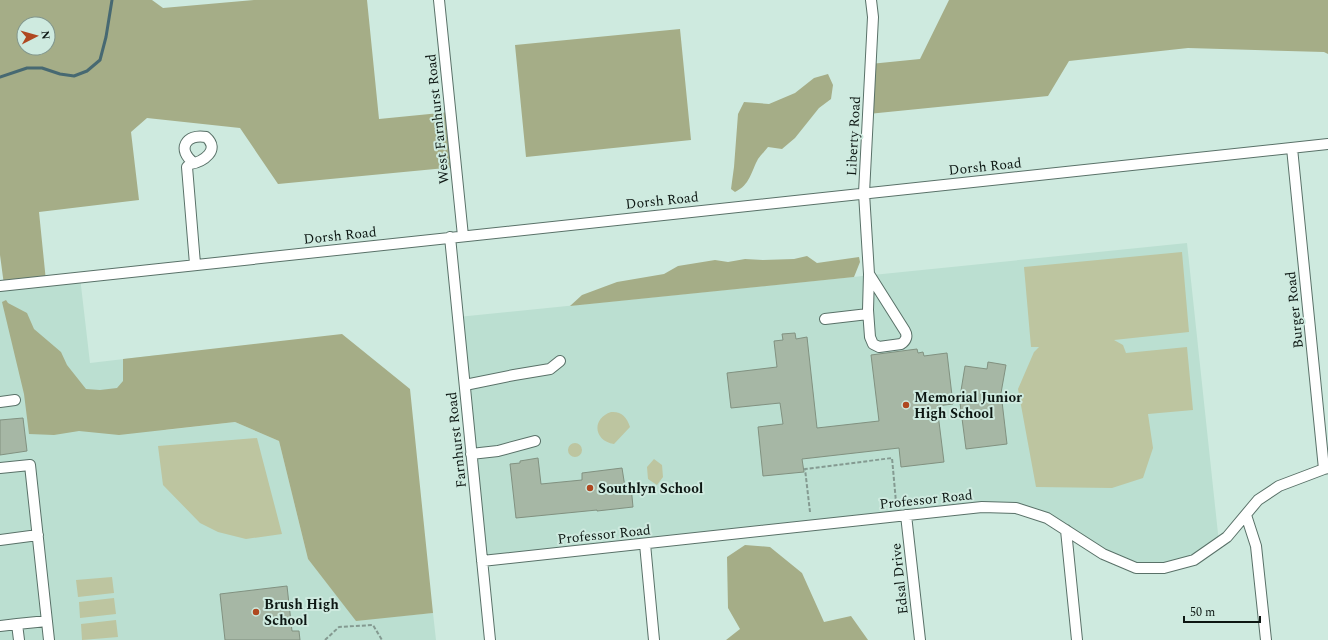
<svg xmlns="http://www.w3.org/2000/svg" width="1328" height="640" font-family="Spectral,serif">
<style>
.built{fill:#bbdfd1}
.green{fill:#bdc5a0}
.forest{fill:#a5ad87;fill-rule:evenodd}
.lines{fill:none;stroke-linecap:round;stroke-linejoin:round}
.stream{stroke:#476972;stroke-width:3}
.building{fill:#a6b7a5;stroke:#819180}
.minor-casing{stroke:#597168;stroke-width:12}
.path{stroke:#849a91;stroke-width:2;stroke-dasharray:4 2;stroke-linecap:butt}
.minor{stroke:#fff;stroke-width:10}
.poi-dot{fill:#af4820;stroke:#ceeadf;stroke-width:1.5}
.labels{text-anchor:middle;stroke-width:4;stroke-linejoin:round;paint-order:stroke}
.street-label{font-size:14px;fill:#0d1713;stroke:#ceeadf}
.poi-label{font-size:14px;font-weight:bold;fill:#0d1713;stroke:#ceeadf;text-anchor:start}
</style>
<rect width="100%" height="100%" fill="#ceeadf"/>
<path class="built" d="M1187,243L1219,543L1194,560L1136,568L1066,530L1016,508L482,561L458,317Z
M80,277L90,363L158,355L166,430L235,422L279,441L308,559L356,620L433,613L436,640H0V286Z"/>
<path class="green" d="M1182,252L1189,332L1114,340L1123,345L1126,353L1187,347L1193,410L1148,414L1153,448L1143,478L1112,488L1036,487L1018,389L1034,352L1039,347H1031L1024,267Z
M611,412C621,411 627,417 630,427L614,444C594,441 591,419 611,412Z
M257,438L282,534L246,539L218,532L200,523L163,485L158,446Z
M568 450a7 7 0 1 1 14 0a7 7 0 1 1-14 0Z
M654,459L662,465L663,477L657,485L648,479L647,467Z
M112,577L114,593L78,597L76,580Z
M114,598L116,614L80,618L79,602Z
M116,620L118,637L82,640L81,624Z"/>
<path class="forest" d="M0,0H152L163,8L254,0H367L379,119L450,112L456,167L278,184L240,128L147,118L131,132L139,200L39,212L46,281L4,285L0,255ZM24,24H48V48H24Z
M949,0H1328V54L1324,52L1188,48L1069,61L1048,96L868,114L870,64L920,59Z
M680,29L691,140L526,157L515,45Z
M828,74L833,85L831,99L819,108L795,138L782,149L768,147C765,151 761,155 758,159C751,172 750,185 735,192L731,189L734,167L738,114L744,102L769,104L795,93L814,78Z
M807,256L817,263L859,257L860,262L854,277L570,306L582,295L617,282L664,274L678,266L715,260L728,262L745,259L763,260L794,259Z
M6,300L8,303L27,313L34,329L61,352L67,365L86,389L100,390L117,388L123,381V359L342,334L410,389L433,613L356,621L308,559L279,441L235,422L119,435L79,431L54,435L29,434L24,394L2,302Z
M745,545L770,547L802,573L824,622L851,616L868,640H726L740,629L728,608L727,557Z"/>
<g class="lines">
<path class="stream" d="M0,77L27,68H42L60,74L74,76L87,71L100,60L106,37L112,0"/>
</g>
<path class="building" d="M795,333L796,339L807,337L817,428L879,421L871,355L917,349L918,353L923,352L924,356L947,353L953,404L937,406L944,462L901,467L899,448L802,459L804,472L763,476L758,427L783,424L780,403L731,408L727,373L777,367L774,341L783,340L782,334Z
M988,362L1006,365L1001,393L1007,444L966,449L960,403H959L965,366L987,369Z
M23,418L27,451L0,455V420Z
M538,458L541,484L582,480V473L622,468L625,487L631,486L633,507L597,511V510L516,518L510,464L520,463V461Z
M287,586L292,631H299L300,640H225L220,594Z"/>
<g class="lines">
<defs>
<path id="minor" d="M439,0L463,236
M1292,148L1324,469
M194,163C176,150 186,133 206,137C221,150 203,162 190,164L187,167L195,264
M450,237L490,640
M869,274L905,331C908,336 906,341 901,344L879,347L873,344L870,337L868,310L869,274L864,193L873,17L871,0
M0,286L1328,144
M825,319L868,314
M465,385L514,375L550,369L560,361
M0,402L15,400
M471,454L498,451L535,441
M0,468L30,465L49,640
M906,515L920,640
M1246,515L1256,546L1266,640
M1066,530L1077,640
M0,540L38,535
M645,544L654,640
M482,561L982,507L1016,508L1047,518L1103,554L1136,568H1164L1194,560L1227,537L1258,500L1279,486L1324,469L1328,468
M17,624L47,621
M0,626L17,624L19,640"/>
</defs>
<use href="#minor" class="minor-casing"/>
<path class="path" d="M810,512L805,469L892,458L896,502
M325,640L339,627L373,625L382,640"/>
<use href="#minor" class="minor"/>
</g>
<g class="poi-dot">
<circle cx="906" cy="405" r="4"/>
<circle cx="590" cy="488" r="4"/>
<circle cx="256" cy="612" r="4"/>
</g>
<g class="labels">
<g class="street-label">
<text transform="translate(437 119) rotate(-96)" y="5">West Farnhurst Road</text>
<text transform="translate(853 136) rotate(-87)" y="5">Liberty Road</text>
<text transform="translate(985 166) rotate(-6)" y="5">Dorsh Road</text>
<text transform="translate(662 200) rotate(-6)" y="5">Dorsh Road</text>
<text transform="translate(340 235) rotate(-6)" y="5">Dorsh Road</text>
<text transform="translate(1294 310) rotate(-96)" y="5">Burger Road</text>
<text transform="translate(456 440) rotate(-96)" y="5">Farnhurst Road</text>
<text transform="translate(926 499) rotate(-6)" y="5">Professor Road</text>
<text transform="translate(604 534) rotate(-6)" y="5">Professor Road</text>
<text transform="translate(899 579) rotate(-96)" y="5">Edsal Drive</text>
</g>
<g class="poi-label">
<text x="914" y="402">Memorial Junior<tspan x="914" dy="16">High School</tspan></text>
<text x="598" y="493">Southlyn School</text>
<text x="264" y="609">Brush High<tspan x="264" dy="16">School</tspan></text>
</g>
</g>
<g transform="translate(36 36) rotate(84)"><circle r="19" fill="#ceeadf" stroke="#81968d"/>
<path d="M0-3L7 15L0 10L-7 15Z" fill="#af4820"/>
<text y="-6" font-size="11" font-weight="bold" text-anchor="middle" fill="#0d1713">N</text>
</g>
<path d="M1184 616v6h76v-6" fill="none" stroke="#0d1713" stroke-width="2"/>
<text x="1190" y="616" font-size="12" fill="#0d1713" stroke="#ceeadf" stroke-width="3" paint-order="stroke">50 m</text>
</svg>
